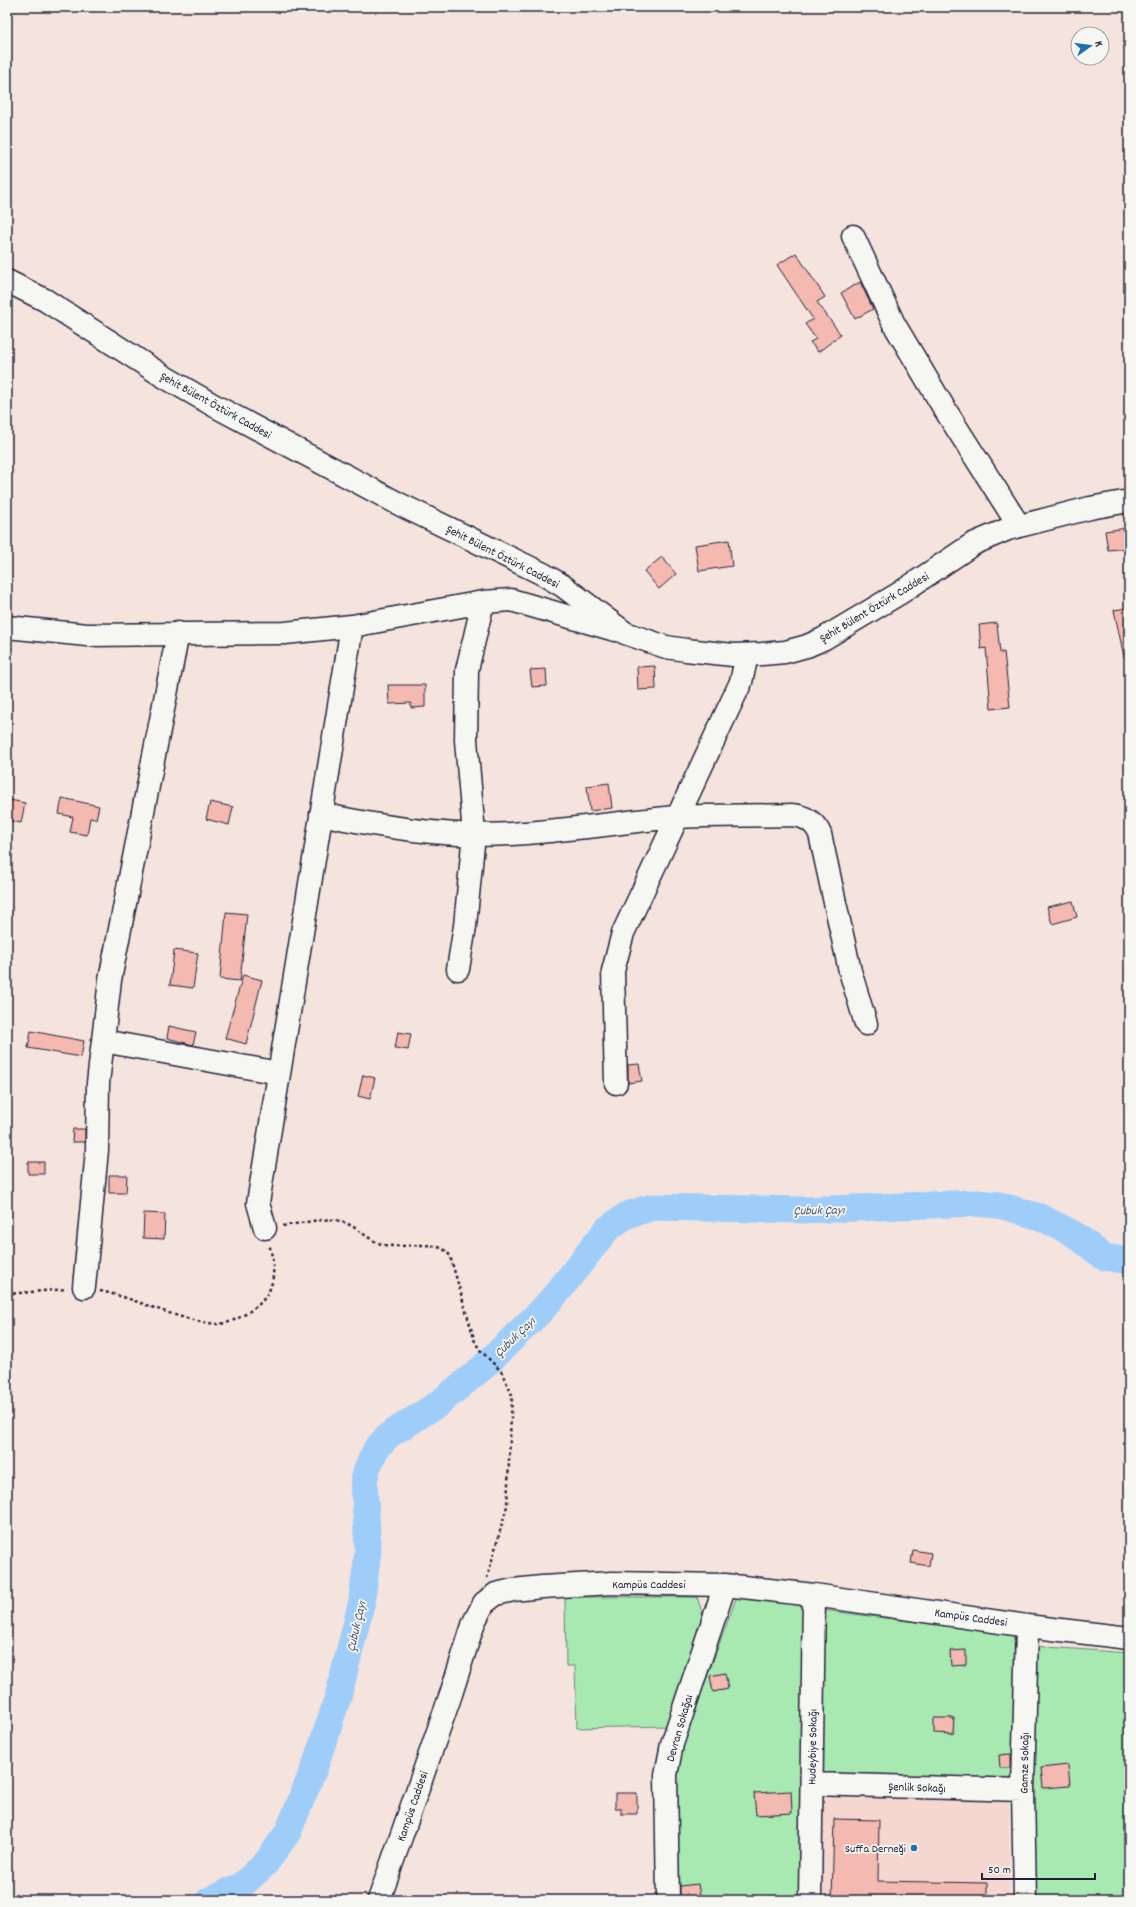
<svg xmlns="http://www.w3.org/2000/svg" width="1136" height="1907" font-family="Dekko,sans-serif">
<style>
.built{fill:#f5d7d0}
.green{fill:#a8e8b1;stroke:#658576}
.lines{fill:none;stroke-linecap:round;stroke-linejoin:round}
.river{stroke:#9fcdfa;stroke-width:27}
.building{fill:#f4b9b0;stroke:#22223b}
.minor-casing{stroke:#22223b;stroke-width:25}
.path{stroke:#22223b;stroke-width:2.5;stroke-dasharray:3 3;stroke-linecap:butt}
.minor{stroke:#f6f6f2;stroke-width:22}
.poi-dot{fill:#1f6fb2;stroke:#f6f6f2;stroke-width:1.5}
.labels{text-anchor:middle;stroke-width:3.5;stroke-linejoin:round;paint-order:stroke}
.street-label{font-size:12px;fill:#22223b;stroke:#f6f6f2}
.poi-label{font-size:12px;fill:#22223b;stroke:#f6f6f2;text-anchor:end}
.water-label{font-size:13px;font-style:italic;fill:#485574;stroke:#f6f6f2}
</style>
<rect width="100%" height="100%" fill="#f5e4de"/>
<filter id="ink" filterUnits="userSpaceOnUse"><feTurbulence type="fractalNoise" baseFrequency=".025" numOctaves="2"/><feDisplacementMap in="SourceGraphic" scale="8" xChannelSelector="R" yChannelSelector="G"/><feConvolveMatrix kernelMatrix="1 2 1 2 8 2 1 2 1" color-interpolation-filters="sRGB"/></filter>
<g filter="url(#ink)">
<path class="built" d="M818,1793L1009,1797L1010,1900H817Z"/>
<path class="green" d="M737,1596L806,1605L803,1900H679L675,1776L681,1747Z
M565,1597H697L705,1621L668,1726L577,1728L575,1666H566Z
M823,1610L1014,1635L1017,1784L820,1776Z
M1034,1646L1129,1653V1900H1035Z"/>
<g class="lines">
<path class="river" d="M209,1900L241,1886L266,1863L288,1832L315,1766L338,1697L362,1601L368,1550L364,1481L367,1469L376,1449L389,1435L438,1404L481,1369L542,1310L561,1288L607,1229L627,1215L653,1207L805,1210L977,1203L999,1205L1040,1217L1074,1234L1104,1257L1129,1261"/>
</g>
<path class="building" d="M796,253L825,297L817,302L841,335L818,352L810,342L816,339L805,324L813,319L777,265Z
M860,282L873,309L855,319L841,293Z
M1127,528L1129,548L1108,550L1105,531Z
M729,540L732,566L699,571L695,545Z
M662,557L676,574L659,589L644,571Z
M1127,608L1129,616V656L1124,657L1114,610Z
M997,623L1000,653L1004,652L1010,707L991,709L986,648L981,649L979,625Z
M655,666L656,689L638,690L637,667Z
M546,669L547,686L532,687L530,670Z
M388,685H425V707L411,708V703L389,704Z
M609,783L612,808L590,811L587,786Z
M62,798L99,806L96,819L90,818L87,835L70,832L73,817L59,814Z
M10,800L25,803L21,823L7,820Z
M210,802L233,807L229,825L206,819Z
M1073,901L1077,917L1052,924L1047,907Z
M226,912L247,914L240,981L220,979Z
M174,950L198,953L193,988L170,985Z
M243,975L262,980L246,1044L225,1038Z
M169,1026L196,1032L193,1045L167,1038Z
M31,1031L84,1041L81,1057L28,1048Z
M398,1032L411,1034L408,1050L395,1048Z
M639,1064L642,1081L628,1083V1065Z
M363,1075L375,1078L370,1099L358,1096Z
M73,1129H85V1142H72Z
M28,1162H44V1174H28Z
M109,1175H127L126,1193H109Z
M144,1213L165,1214L164,1239L143,1238Z
M913,1550L931,1553L929,1566L911,1563Z
M966,1650V1665L951,1666L950,1651Z
M725,1673L728,1689L713,1692L710,1676Z
M934,1718H954L953,1734L934,1733Z
M1011,1754V1768H1000L999,1755Z
M1068,1765L1070,1786L1043,1788L1041,1768Z
M791,1791L792,1813L756,1815L754,1793Z
M615,1793H637V1814H621V1808H615Z
M834,1819L879,1820L878,1881L987,1883V1900H832Z
M698,1884L700,1896L680,1898V1886Z"/>
<g class="lines">
<defs>
<path id="minor" d="M853,236L894,324L944,408L1019,526
M7,281L45,300L163,376L215,406L401,505L543,574L563,586L625,633L666,647L686,650L733,655L762,654L785,652L807,646L823,639L900,593L973,544L1008,529L1090,508L1129,501
M7,627L87,635L285,633L352,626L483,602L511,600L615,630
M321,814C381,827 449,838 511,834C566,831 621,822 676,817C714,815 753,816 791,815C805,816 814,821 820,834L850,971L866,1024
M458,969L465,926L474,834L466,740L467,670L483,602
M103,1041L279,1073
M616,1083L613,971L623,933L741,682L747,655
M265,1228L258,1203L352,626
M84,1287L97,1150L98,1083L110,980L178,633
M812,1784L1023,1790
M379,1900L451,1694L474,1622L484,1603L496,1594L513,1590L542,1587L612,1583L725,1585L814,1595L1027,1626L1129,1638
M668,1900L666,1775L672,1744L725,1585
M810,1900L814,1595
M1025,1900L1023,1790L1027,1626"/>
</defs>
<use href="#minor" class="minor-casing"/>
<path class="path" d="M283,1226C298,1224 321,1218 335,1220C355,1223 364,1238 381,1244C401,1251 438,1236 450,1256L475,1342L480,1350L501,1371L512,1395L507,1506L487,1578
M100,1291C140,1299 177,1321 218,1324C232,1324 250,1312 259,1304C277,1288 275,1265 269,1244
M7,1294L66,1289"/>
<use href="#minor" class="minor"/>
</g>
</g>
<circle class="poi-dot" cx="914" cy="1848" r="4"/>
<g class="labels">
<g class="street-label">
<text transform="translate(216 405) rotate(29)" y="4">Şehit Bülent Öztürk Caddesi</text>
<text transform="translate(503 556) rotate(27)" y="4">Şehit Bülent Öztürk Caddesi</text>
<text transform="translate(874 607) rotate(-31)" y="4">Şehit Bülent Öztürk Caddesi</text>
<text x="649" y="1588">Kampüs Caddesi</text>
<text transform="translate(971 1617) rotate(8)" y="4">Kampüs Caddesi</text>
<text transform="translate(679 1728) rotate(-74)" y="4">Devran Sokağaı</text>
<text transform="translate(812 1747) rotate(-89)" y="4">Hudeybiye Sokağı</text>
<text transform="translate(1024 1763) rotate(-89)" y="4">Gamze Sokağı</text>
<text transform="translate(917 1787) rotate(2)" y="4">Şenlik Sokağı</text>
<text transform="translate(412 1806) rotate(-71)" y="4">Kampüs Caddesi</text>
</g>
<g class="poi-label">
<text x="906" y="1852">Suffa Derneği</text>
</g>
<g class="water-label">
<text transform="translate(819 1209) rotate(-1)" y="5">Çubuk Çayı</text>
<text transform="translate(514 1336) rotate(-44)" y="5">Çubuk Çayı</text>
<text transform="translate(355 1626) rotate(-77)" y="5">Çubuk Çayı</text>
</g>
</g>
<rect width="1136" height="1907" fill="none" stroke="#f6f6f2" stroke-width="24"/>
<rect x="12" y="12" width="1112" height="1883" fill="none" stroke="#22223b" stroke-width="1.5" filter="url(#ink)"/>
<g transform="translate(1090 46) rotate(76)"><circle r="19" fill="#f6f6f2" stroke="#a1a1a9"/>
<path d="M0-3L7 15L0 10L-7 15Z" fill="#1f6fb2"/>
<text y="-6" font-size="11" font-weight="bold" text-anchor="middle" fill="#22223b">K</text>
</g>
<path d="M982 1873v6h113v-6" fill="none" stroke="#22223b" stroke-width="2"/>
<text x="988" y="1873" font-size="12" fill="#22223b" stroke="#f6f6f2" stroke-width="3" paint-order="stroke">50 m</text>
</svg>
